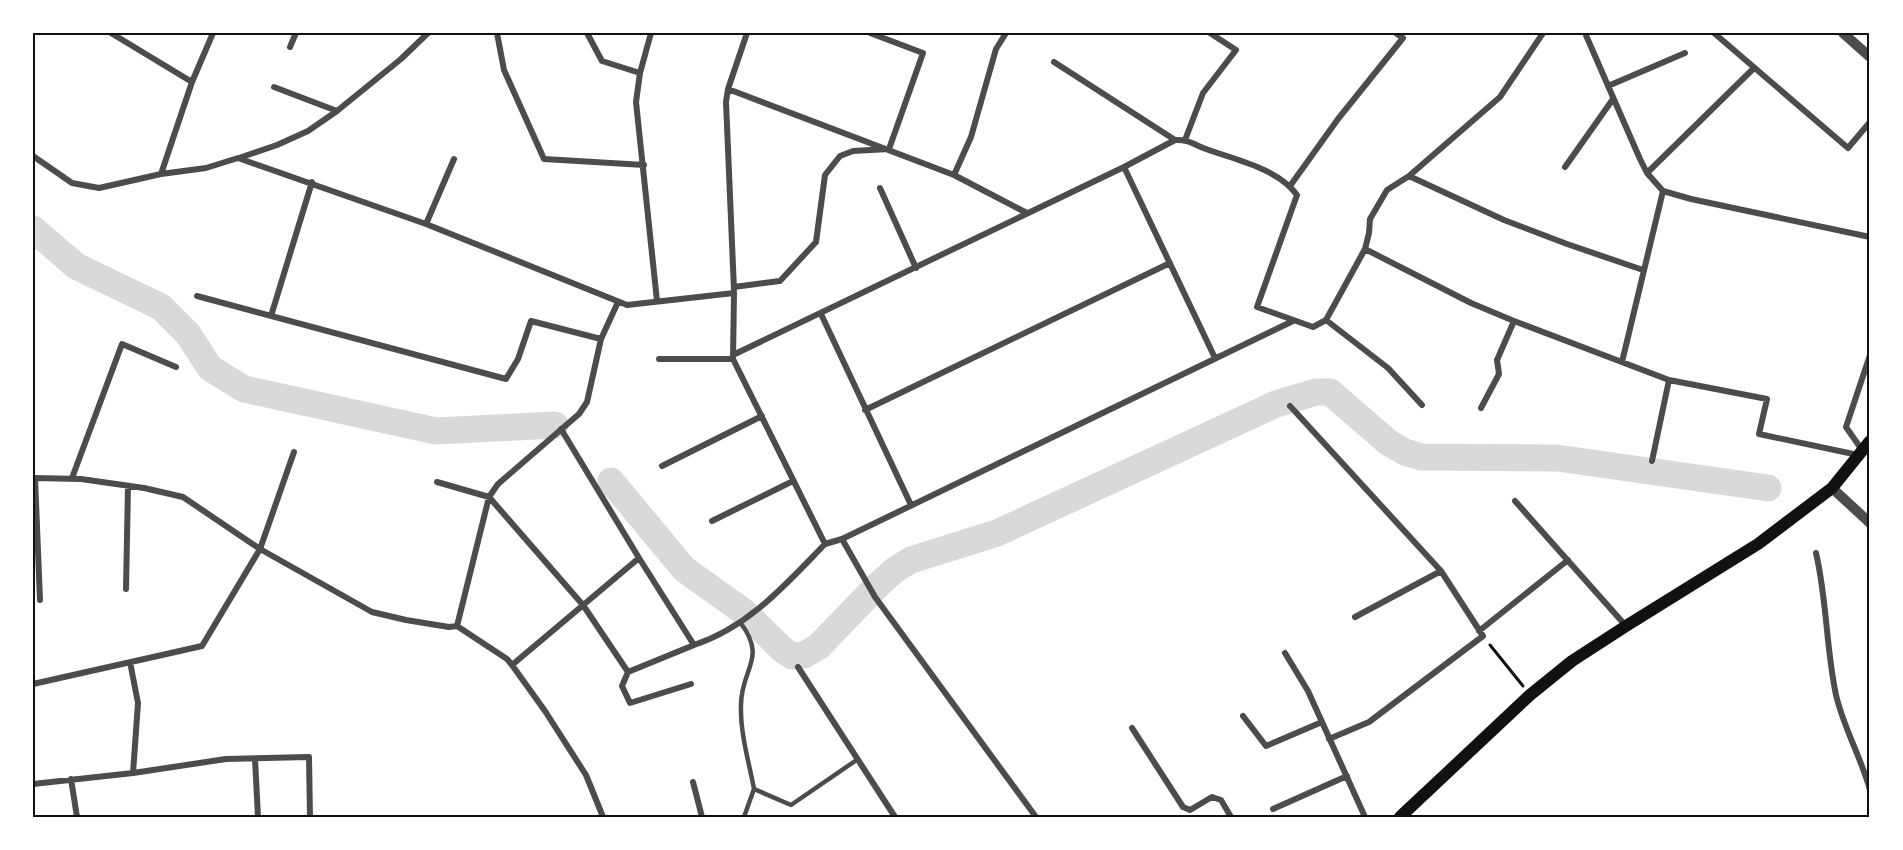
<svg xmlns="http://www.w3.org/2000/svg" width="1903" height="850" font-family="'Space Grotesk',sans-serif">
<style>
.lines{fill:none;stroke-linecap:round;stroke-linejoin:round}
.river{stroke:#d9d9d9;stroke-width:27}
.path{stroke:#111;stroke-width:3}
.service{stroke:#4c4c4c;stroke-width:4.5}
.minor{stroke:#4c4c4c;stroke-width:6}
.tertiary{stroke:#4c4c4c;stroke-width:10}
.secondary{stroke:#111;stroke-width:12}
.neatline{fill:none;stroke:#111;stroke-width:2}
</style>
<rect width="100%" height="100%" fill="#fff"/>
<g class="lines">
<path class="river" d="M33,229L76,266L161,307L188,334L210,368L244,389L436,431L555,425
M611,481L684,569L744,612L783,650L792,656L804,655L818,647L879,584L896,569L911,560L997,533L1276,404L1316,392H1330L1389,443L1405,452L1421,457L1557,458L1768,488"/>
<path class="path" d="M1490,645L1523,686"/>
<path class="service" d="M740,622C768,659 741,668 741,705C740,733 749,762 754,789L791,805L858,759
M744,817L754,789"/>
<path class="minor" d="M111,33L192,82
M497,33L504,70L544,159L644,165
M587,33L602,61L640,73L636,102L657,301
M1585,33L1640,159L1647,173L1663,191L1691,199L1870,237
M1714,33L1848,148L1870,122
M290,47L296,33
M1054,62L1175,140
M640,73L651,33
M1608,86L1685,53
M274,87L337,111
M728,89L954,175L1027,213
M1185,140L1203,93L1236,50L1210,33
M33,156L72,183L99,188L161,174L206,168L238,158L426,224L627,305L734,293L733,359L825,544L842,539L1293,321
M239,158L277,145L308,131L337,111L401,59L428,33
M1124,167L1215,358
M1565,167L1613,99
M1647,173L1754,68
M161,174L192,82L213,33
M954,175L971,137L996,49L1006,33
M1409,176L1504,220L1567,244L1643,270
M1290,186L1338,119L1403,38L1396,33
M880,188L916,268
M426,224L454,159
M1365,249L1471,303L1514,321L1669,380L1767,399L1759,434L1858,455
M734,287L780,281L816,242L825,175L840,156L853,151L889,149L923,53L870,33
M734,290L726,102L728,89L747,33
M197,296L506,379L518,359L531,321L601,339
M821,314L911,505
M271,316L312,182
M1326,320L1388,368L1422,405
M735,354L1124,167L1175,140C1187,139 1195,145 1206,149C1236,160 1277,168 1297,195L1257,307L1313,327L1326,320L1365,249L1369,233L1370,219L1387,190L1409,176L1500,97L1543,33
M659,359H733
M1622,362L1663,191
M1290,406L1441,571L1483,636L1369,722L1329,739
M1481,408L1499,374L1497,360L1514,321
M865,410L1170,263
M561,429L639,558
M1862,450L1846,427L1870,355
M1652,461L1669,380
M662,466L762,416
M33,478L81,479L144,488L183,497L260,549L372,612L406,620L449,627L457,626L507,659L512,665L545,711L586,775L603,817
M35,478L40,600
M72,478L122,344L176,367
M437,482L489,497L583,605L628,672L622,686L630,703L691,684
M1515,501L1626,626
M712,521L793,481
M842,539L875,597L1036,817
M1816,553C1827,600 1826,648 1836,695C1844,729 1861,757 1870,790
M126,589L128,486
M1355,617L1441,571
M457,626L489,497L498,484L579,414L587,402L601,339L618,302
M1479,631L1568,560
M1285,653L1308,691L1365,817
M130,662L138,703L133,773
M512,665L639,558L694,645C749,627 786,584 825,544
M798,667L895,817
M628,672L694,645
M33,684L202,646L260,549L294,452
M1243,716L1266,746L1322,722
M1132,728L1183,807L1190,810L1212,797L1221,800L1231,817
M255,759L258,817
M71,779L77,817
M693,782L702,817
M33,784L133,773L226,759L309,757L310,817
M1273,809L1347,776"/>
<path class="tertiary" d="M1843,33L1870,57
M1832,488L1870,523"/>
<path class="secondary" d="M1400,817L1530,695L1572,661L1626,626L1758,544L1832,488L1870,441"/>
</g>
<rect width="1903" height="850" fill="none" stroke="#ffffff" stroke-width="69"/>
<rect x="34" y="34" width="1834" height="782" class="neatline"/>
</svg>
